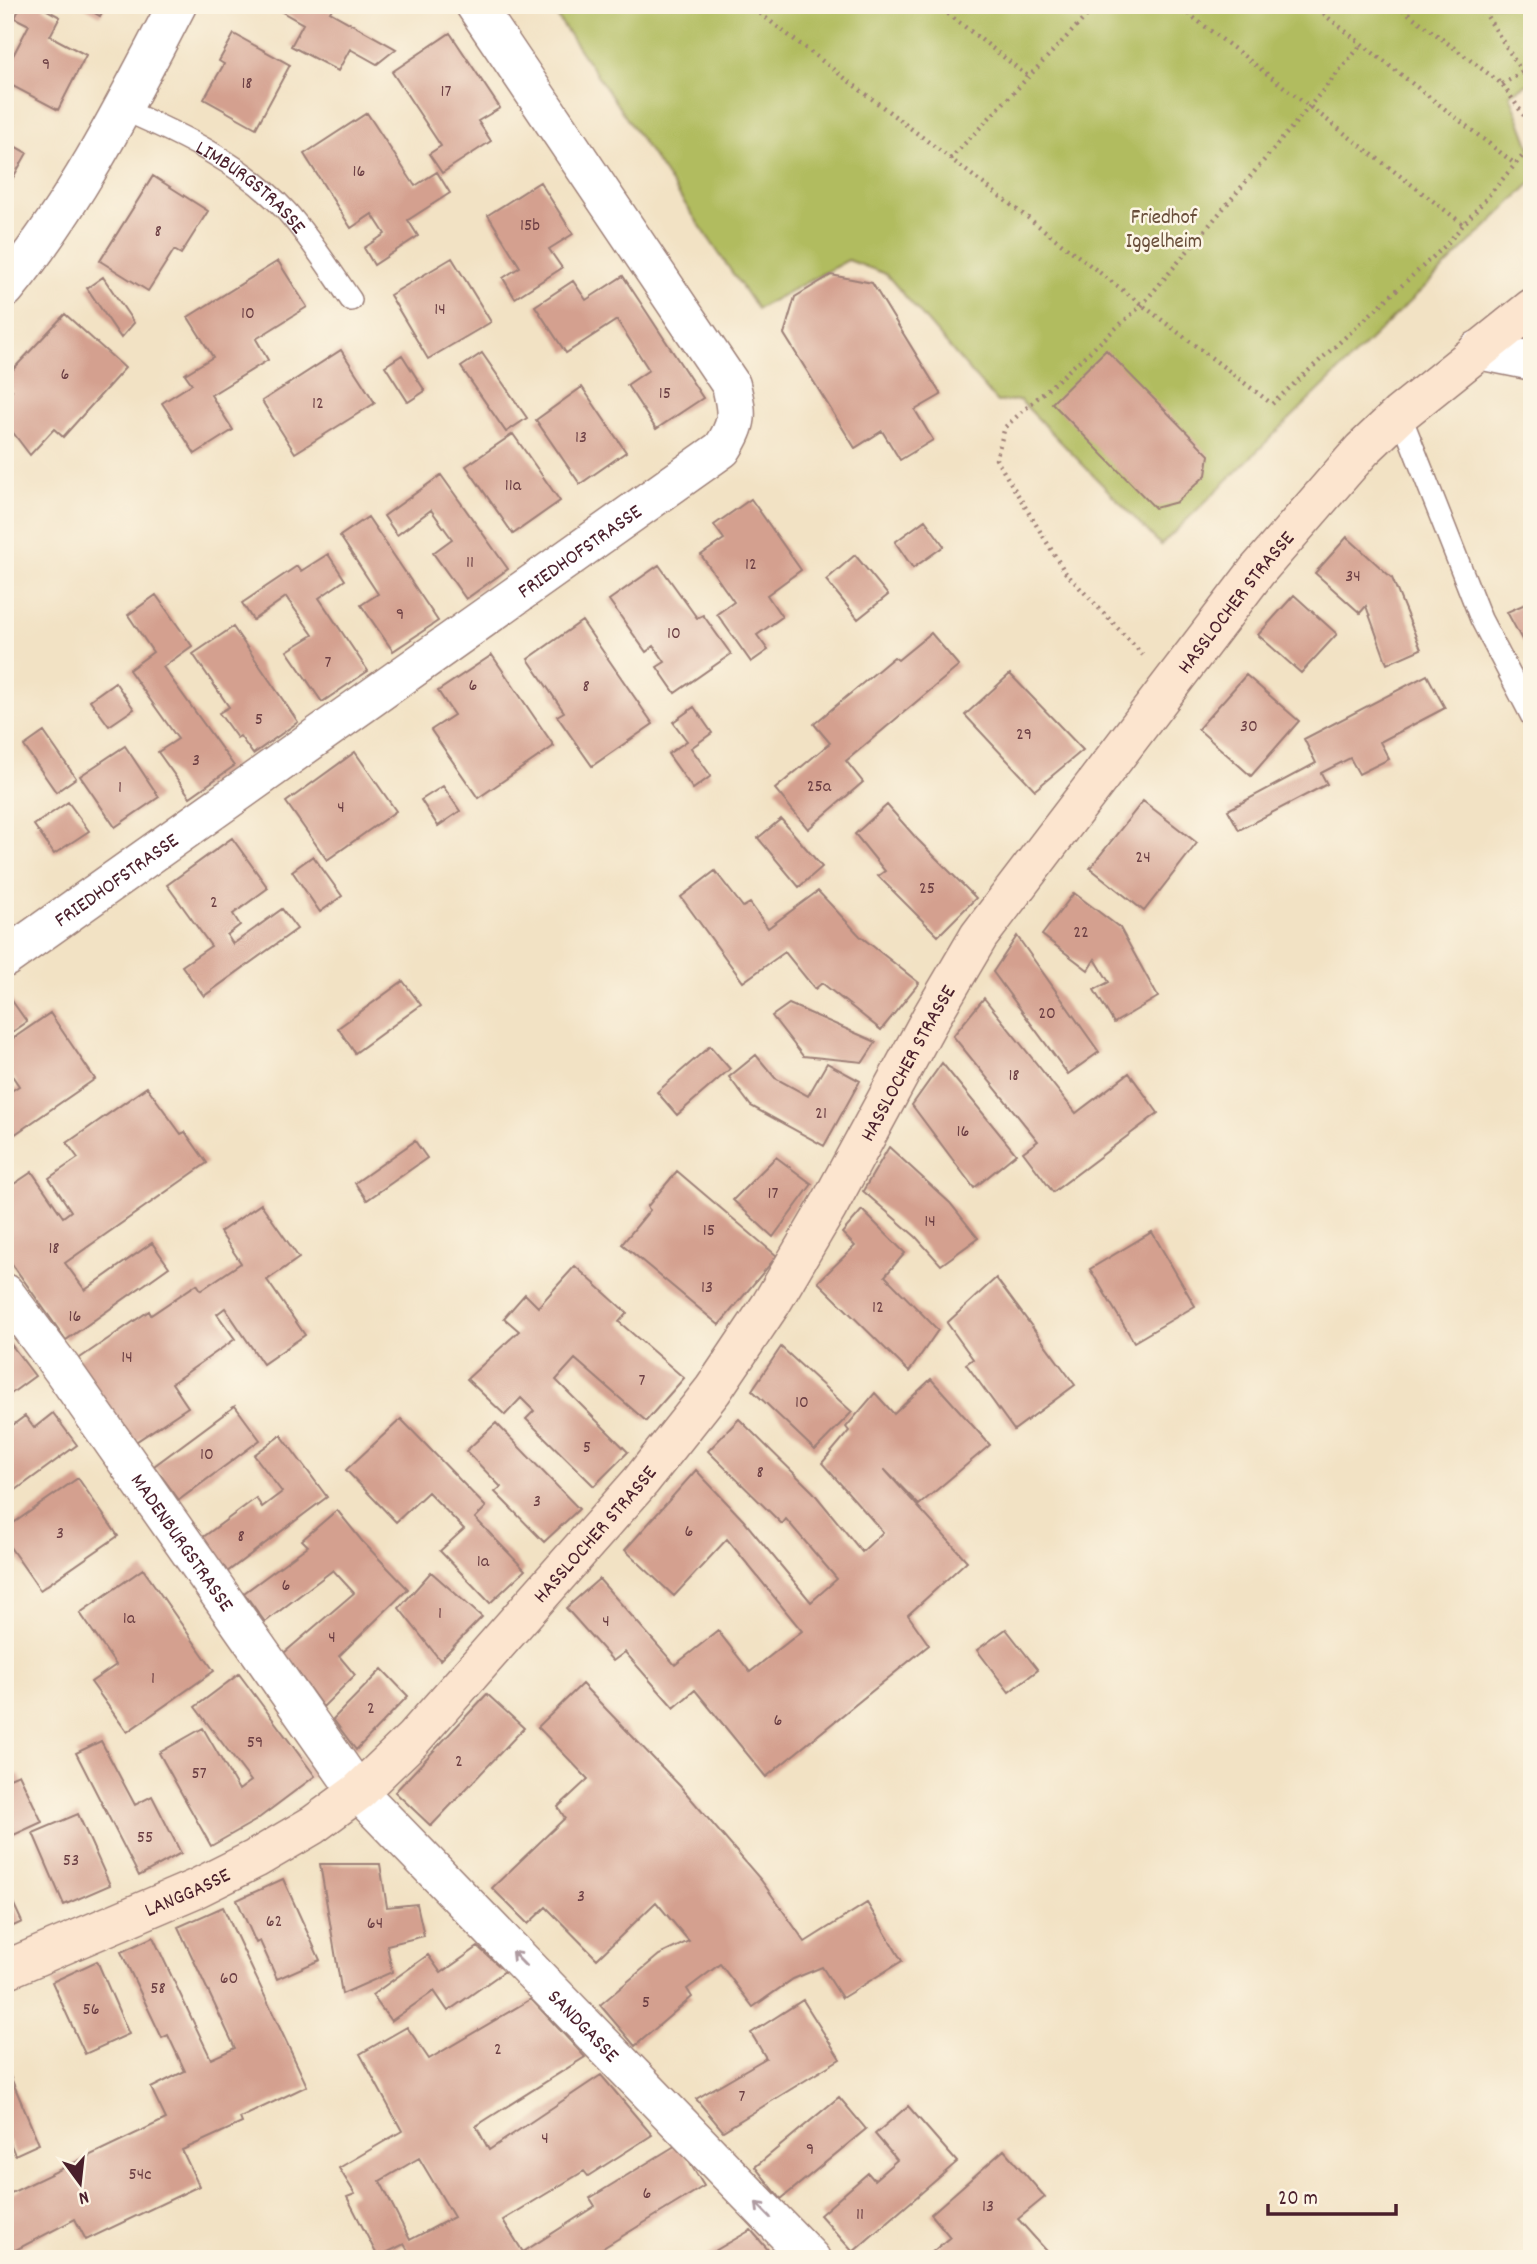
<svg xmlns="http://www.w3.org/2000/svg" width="1537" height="2264" font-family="Dekko,sans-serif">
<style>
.green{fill:#b1bc5e;stroke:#7e6e44;stroke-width:2}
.building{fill:#d4a08f;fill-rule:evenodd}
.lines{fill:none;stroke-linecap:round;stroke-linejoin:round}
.service-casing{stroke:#9e8078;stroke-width:24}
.minor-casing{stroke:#9e8078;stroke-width:41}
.secondary-casing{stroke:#9e8078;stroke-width:41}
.path{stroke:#9e8078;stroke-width:4.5;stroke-dasharray:2 5;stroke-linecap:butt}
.service{stroke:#fff;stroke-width:21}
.minor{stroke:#fff;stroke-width:38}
.secondary{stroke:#fce5cf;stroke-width:38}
.oneway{stroke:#ae9aa0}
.labels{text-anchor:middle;stroke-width:5;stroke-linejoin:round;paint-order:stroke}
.number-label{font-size:18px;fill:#6c3f44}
.street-label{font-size:21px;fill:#4a1f2b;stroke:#fcf5e5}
.park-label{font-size:21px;fill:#694e3a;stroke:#fcf5e5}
</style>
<rect width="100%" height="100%" fill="#fcf5e5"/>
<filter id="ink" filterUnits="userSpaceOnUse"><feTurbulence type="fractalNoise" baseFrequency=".0143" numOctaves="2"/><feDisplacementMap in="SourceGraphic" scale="14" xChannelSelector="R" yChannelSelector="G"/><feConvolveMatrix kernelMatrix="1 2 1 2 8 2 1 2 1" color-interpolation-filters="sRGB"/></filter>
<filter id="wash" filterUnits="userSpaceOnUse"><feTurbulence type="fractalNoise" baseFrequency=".00686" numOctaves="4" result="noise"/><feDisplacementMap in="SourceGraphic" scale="28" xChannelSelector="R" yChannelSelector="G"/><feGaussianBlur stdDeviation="1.57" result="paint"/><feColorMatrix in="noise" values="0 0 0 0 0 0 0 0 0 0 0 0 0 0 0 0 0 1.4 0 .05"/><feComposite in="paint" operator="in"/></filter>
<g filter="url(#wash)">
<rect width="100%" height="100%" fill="#f2e2c4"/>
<path class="green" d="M549,5H1532V82L1510,94L1532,153V182L1161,545L1020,400L997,402L886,274L848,260L757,309Z"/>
<g id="blocks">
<path class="building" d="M21,5H45L43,8L60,17L50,36L86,55L58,110L5,82V71L29,25L15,18Z
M81,5H106L100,16Z
M270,5H334L330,12L396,49L377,64L350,49L338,71L291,46L303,24Z
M450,33L500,108L478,121L491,141L442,173L429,154L441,146L392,72Z
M234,34L290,65L256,128L204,99L224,64L219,61Z
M367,113L415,186L437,172L450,193L408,220L418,236L374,265L364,248L385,234L372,214L351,228L304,154Z
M5,141L27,153L5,192Z
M153,176L208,211L181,254L174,250L148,291L100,261Z
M540,182L573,234L549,249L562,268L515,298L503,278L520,267L488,215Z
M452,258L491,322L428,359L390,295Z
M278,261L307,307L256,339L268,360L211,395L233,430L195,454L162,403L192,384L185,374L213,357L188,317Z
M831,275L872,283L941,395L915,410L933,440L900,460L882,431L855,448L784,334L795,297Z
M623,276L703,398L656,429L627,385L649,370L617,320L566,353L535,306L573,281L586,300Z
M103,277L134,323L121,338L87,288Z
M65,314L125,368L63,437L54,429L30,455L5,422V397L12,390L5,384V378Z
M341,350L375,403L295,453L262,401Z
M1106,350L1209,455L1206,475L1177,502L1155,508L1052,403Z
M482,353L527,418L506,432L461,367Z
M402,355L425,391L408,402L385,366Z
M582,387L626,452L580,484L536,420Z
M513,434L560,501L513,534L466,466Z
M441,475L508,569L466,599L433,553L452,539L431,510L397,535L384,516Z
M751,499L801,570L767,595L782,617L757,635L768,650L751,662L717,614L734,602L701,555L724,539L714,525Z
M368,517L438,621L393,651L361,605L378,594L340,536Z
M925,520L944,546L913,568L895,542Z
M1347,537L1392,578L1421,649L1387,664L1366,606L1360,613L1315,573Z
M328,554L345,580L319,598L368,671L322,702L287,651L313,635L286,597L253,620L242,603L297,566L301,571Z
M855,555L888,595L858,619L826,580Z
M659,565L697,618L703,615L731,654L675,693L657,667L665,662L654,646L646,652L609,600Z
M156,595L192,646L163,667L234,766L190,797L158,752L178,739L129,670L153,652L128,615Z
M1294,595L1337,634L1301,673L1258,635Z
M1532,601V658L1507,612Z
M582,621L653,724L592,766L557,716L564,712L528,659Z
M233,627L298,722L253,754L240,736L237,738L219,713L229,707L193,654Z
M931,633L959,666L846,761L863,782L808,829L775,789L830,743L814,724L894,657L898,660Z
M492,655L554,746L478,798L431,730L454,715L438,691Z
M1010,674L1083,750L1035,790L965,715Z
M1246,675L1299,721L1251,776L1198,729Z
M1427,675L1445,708L1380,742L1389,759L1359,774L1350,758L1321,773L1327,784L1239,830L1228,810L1316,763L1304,739Z
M115,682L134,709L109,726L90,700Z
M694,707L712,733L691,748L711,776L693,789L668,754L687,741L673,722Z
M44,732L76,778L56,792L24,746Z
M125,746L159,797L115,827L80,776Z
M355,752L396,811L327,860L286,802Z
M443,786L460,811L438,826L421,800Z
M1143,801L1197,843L1144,911L1090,868Z
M68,802L89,831L54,854L34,825Z
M887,805L917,839L976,898L938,936L878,876L885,871L855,834Z
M781,819L822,867L799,887L758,838Z
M232,838L268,888L233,914L240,925L227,935L233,944L282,909L297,929L204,996L182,966L211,946L167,885Z
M313,856L342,896L320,912L292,871Z
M715,871L743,907L750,903L768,928L818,891L860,936L919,983L881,1030L822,983L815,989L785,952L743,982L681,897Z
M1074,893L1120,928L1158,997L1114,1023L1094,990L1109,982L1095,959L1088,970L1042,935Z
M1017,936L1099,1052L1068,1074L993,972Z
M403,981L421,1005L355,1053L338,1028Z
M10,998L27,1022L5,1037V1001Z
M984,998L1076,1113L1129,1073L1158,1113L1053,1192L1023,1152L1038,1141L953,1036Z
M789,1004L876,1042L863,1062L803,1056L772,1016Z
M50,1013L95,1079L5,1141V1095L19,1086L5,1065V1044Z
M710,1046L730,1069L677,1115L657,1092Z
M756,1055L775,1078L808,1096L827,1063L860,1081L824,1146L751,1106L729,1077Z
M942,1063L1016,1154L974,1188L912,1105Z
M147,1087L181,1134L185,1132L207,1163L65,1263L85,1290L152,1243L169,1267L66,1340L5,1254V1190L32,1172L63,1217L71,1211L49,1178L78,1158L67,1143Z
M415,1141L427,1158L367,1200L355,1183Z
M889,1147L950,1203L978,1238L941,1265L916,1237L863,1191Z
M776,1157L812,1184L773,1237L733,1200Z
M677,1171L777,1256L719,1325L622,1244L650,1210L647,1207Z
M261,1204L299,1258L267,1280L305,1335L263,1364L225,1308L217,1314L235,1339L172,1383L188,1407L134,1443L77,1360L149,1311L151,1315L197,1284L201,1290L241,1263L220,1232Z
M862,1210L905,1253L885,1276L938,1330L909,1372L818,1282L855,1246L842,1233Z
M1152,1232L1195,1306L1134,1342L1090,1269Z
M575,1266L627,1313L619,1322L684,1378L646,1421L575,1359L556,1380L628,1452L594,1486L526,1419L534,1411L521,1398L505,1415L467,1379L519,1331L504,1318L525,1294L538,1307Z
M996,1278L1075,1385L1014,1430L966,1364L973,1359L947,1323Z
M10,1343L35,1376L5,1398V1346Z
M781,1347L852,1412L815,1450L752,1390Z
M931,1379L990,1445L919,1505L884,1469L967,1561L908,1615L929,1645L766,1777L695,1690L674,1708L625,1652L613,1661L566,1608L599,1579L675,1665L718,1631L750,1672L802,1631L727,1539L674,1596L625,1550L696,1470L744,1521L811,1602L837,1579L786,1519L782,1524L708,1451L739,1419L813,1492L862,1552L883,1532L822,1463L849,1431L846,1427L875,1393L894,1414Z
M235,1406L260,1440L179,1500L154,1466Z
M53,1413L77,1445L5,1498V1431L25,1416L34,1428Z
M401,1419L486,1507L475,1518L525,1570L490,1603L440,1551L464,1529L428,1492L396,1522L346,1470Z
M496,1423L579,1509L544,1542L495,1492L501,1487L466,1451Z
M281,1435L327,1497L227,1572L202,1538L256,1498L262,1507L282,1492L254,1455Z
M78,1478L118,1536L40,1590L5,1540V1529Z
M337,1510L362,1541L408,1589L339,1656L355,1675L323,1707L284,1653L354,1593L333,1570L265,1622L244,1593L308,1546L302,1540Z
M143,1569L214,1671L127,1732L91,1682L116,1665L80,1613Z
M431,1572L482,1617L440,1660L399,1608Z
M1006,1629L1038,1670L1009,1692L977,1650Z
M382,1669L408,1696L356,1750L333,1719Z
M239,1674L315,1776L255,1821L211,1846L159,1753L203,1728L239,1790L251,1781L195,1707Z
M582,1684L680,1786L761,1880L805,1942L867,1903L902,1961L842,1998L822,1967L793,1979L753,2007L720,1964L687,1989L692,1997L635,2046L600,2005L659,1955L689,1941L656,1902L597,1959L546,1907L528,1924L492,1888L565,1818L558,1807L588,1779L538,1727Z
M487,1694L524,1728L431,1826L395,1792Z
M101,1741L135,1805L152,1796L181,1853L139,1876L76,1753Z
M19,1774L42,1822L5,1839V1780Z
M78,1814L110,1885L64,1905L33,1833Z
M320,1864H380L387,1907L417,1904L424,1936L387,1945L392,1972L342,1994Z
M283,1879L320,1960L277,1979L260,1941L256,1943L237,1900Z
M5,1885L22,1922L5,1930Z
M223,1907L307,2086L240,2118L242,2123L182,2150L199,2186L86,2240L75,2219L8,2254L5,2248V2191L7,2195L166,2119L151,2088L185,2071L168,2035L162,2038L121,1952L153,1937L211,2059L235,2048L178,1927Z
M478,1947L505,1971L448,2011L434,1991L391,2021L372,1995L428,1955L441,1973Z
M97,1961L129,2034L85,2054L52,1982Z
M531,1999L585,2057L476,2126L489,2150L601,2075L652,2135L588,2176L584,2171L503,2220L523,2252L595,2206L590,2198L678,2144L704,2186L603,2248L609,2259H413L404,2244L378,2257L347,2197L355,2194L339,2168L402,2131L360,2054L407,2027L429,2059ZM419,2158L454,2217L410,2240L380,2181Z
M803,2000L840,2059L723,2131L696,2099L766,2058L751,2033Z
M5,2064L39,2144L15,2155L9,2140L5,2142Z
M839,2097L866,2129L781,2199L755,2167Z
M908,2106L957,2162L853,2252L820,2215L868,2173L874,2180L897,2160L875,2134Z
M1004,2150L1045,2197L1018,2219L1054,2259H924L950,2237L931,2214Z
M751,2230L776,2259H701Z"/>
</g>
</g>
<g filter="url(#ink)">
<use href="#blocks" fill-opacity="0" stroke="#9e8078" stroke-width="2"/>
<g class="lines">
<defs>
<g id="service">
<path id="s1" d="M122,109C182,135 242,163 287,212C311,239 330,270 351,300"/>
<path d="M1400,414L1481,619L1532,717"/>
</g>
<g id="minor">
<path d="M5,289C76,203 126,103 177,5"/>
<path d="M1478,350L1532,361"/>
<path id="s2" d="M5,958L722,449C739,423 738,415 731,385L475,5"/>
<path id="s3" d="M5,1293L62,1369L358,1792L811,2259"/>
</g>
<g id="secondary">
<path id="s4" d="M5,1970L197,1888L255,1859L313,1825L358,1792L413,1739L641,1481L713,1390L771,1304L828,1207L930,1019L979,936L1257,571L1362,450L1400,414L1532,308"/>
</g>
</defs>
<use href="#service" class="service-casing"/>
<use href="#minor" class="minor-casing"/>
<use href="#secondary" class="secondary-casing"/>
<path class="path" d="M749,5L1272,404L1445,246L1532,145
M937,5L1029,77
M1177,5L1463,224
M1312,5L1515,164
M1397,5L1502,84L1532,127
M1480,5L1522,72
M1524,5L1532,17
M1502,84L1532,67
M950,159L1097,5
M1143,655L1065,572L996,459L1005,427L1142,305L1362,44"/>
<use href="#service" class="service"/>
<use href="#minor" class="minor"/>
<use href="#secondary" class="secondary"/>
</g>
<defs><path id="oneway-shaft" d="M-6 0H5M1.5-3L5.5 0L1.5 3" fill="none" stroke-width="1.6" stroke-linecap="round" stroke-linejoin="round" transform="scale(1.75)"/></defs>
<g class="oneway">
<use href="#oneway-shaft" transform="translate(519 1959) rotate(-134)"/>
<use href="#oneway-shaft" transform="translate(763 2210) rotate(-134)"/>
</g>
</g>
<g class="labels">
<g class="number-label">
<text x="46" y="69">9</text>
<text x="247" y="88">18</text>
<text x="446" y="96">17</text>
<text x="359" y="176">16</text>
<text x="530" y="230">15b</text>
<text x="158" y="236">8</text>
<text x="440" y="314">14</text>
<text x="248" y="318">10</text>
<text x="65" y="379">6</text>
<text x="665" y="398">15</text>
<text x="318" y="408">12</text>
<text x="581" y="442">13</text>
<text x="513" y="490">11a</text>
<text x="470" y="567">11</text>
<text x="751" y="569">12</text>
<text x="1353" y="581">34</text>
<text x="400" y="619">9</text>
<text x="674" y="638">10</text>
<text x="328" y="667">7</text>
<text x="473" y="690">6</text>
<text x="586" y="691">8</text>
<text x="259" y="724">5</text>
<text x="1249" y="731">30</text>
<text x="1024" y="739">29</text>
<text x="196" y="765">3</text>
<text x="819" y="791">25a</text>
<text x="120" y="792">1</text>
<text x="341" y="812">4</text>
<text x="1143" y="862">24</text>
<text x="927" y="893">25</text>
<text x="214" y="907">2</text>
<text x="1081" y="937">22</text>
<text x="1047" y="1018">20</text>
<text x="1014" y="1080">18</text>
<text x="821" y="1118">21</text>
<text x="963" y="1136">16</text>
<text x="773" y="1198">17</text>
<text x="930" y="1226">14</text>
<text x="709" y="1235">15</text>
<text x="54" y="1253">18</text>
<text x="707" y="1292">13</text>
<text x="878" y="1312">12</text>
<text x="75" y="1321">16</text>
<text x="127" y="1362">14</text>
<text x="642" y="1385">7</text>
<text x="802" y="1407">10</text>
<text x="587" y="1452">5</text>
<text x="207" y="1459">10</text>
<text x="760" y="1477">8</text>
<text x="537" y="1506">3</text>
<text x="689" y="1536">6</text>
<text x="60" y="1538">3</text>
<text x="241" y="1541">8</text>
<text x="483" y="1566">1a</text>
<text x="286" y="1590">6</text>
<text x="440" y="1618">1</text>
<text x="129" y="1623">1a</text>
<text x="606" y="1626">4</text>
<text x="332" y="1642">4</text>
<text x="153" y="1683">1</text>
<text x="371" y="1713">2</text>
<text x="778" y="1725">6</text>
<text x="255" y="1747">59</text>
<text x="459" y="1766">2</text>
<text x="199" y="1778">57</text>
<text x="145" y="1842">55</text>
<text x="71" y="1865">53</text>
<text x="581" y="1901">3</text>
<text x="274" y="1926">62</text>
<text x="375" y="1928">64</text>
<text x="229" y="1983">60</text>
<text x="158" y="1993">58</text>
<text x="646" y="2007">5</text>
<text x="91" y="2014">56</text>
<text x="498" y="2054">2</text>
<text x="742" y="2101">7</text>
<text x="545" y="2143">4</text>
<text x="810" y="2154">9</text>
<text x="140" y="2179">54c</text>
<text x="647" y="2198">6</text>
<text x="988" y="2211">13</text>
<text x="860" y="2219">11</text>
</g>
<g class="street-label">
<text dy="7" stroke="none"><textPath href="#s1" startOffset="152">LIMBURGSTRASSE</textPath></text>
<text dy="7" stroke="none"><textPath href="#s2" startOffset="704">FRIEDHOFSTRASSE</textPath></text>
<text dy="7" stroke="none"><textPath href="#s4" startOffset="1881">HASSLOCHER STRASSE</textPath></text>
<text dy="7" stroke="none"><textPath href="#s2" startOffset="136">FRIEDHOFSTRASSE</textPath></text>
<text dy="7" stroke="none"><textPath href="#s4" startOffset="1314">HASSLOCHER STRASSE</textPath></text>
<text dy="7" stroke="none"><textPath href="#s4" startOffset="747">HASSLOCHER STRASSE</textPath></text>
<text dy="7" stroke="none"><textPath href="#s3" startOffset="306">MADENBURGSTRASSE</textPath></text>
<text dy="7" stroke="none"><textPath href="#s4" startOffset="198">LANGGASSE</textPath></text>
<text dy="7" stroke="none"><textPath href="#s3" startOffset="936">SANDGASSE</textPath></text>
</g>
<g class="park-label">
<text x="1164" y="223">Friedhof<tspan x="1164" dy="24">Iggelheim</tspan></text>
</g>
</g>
<rect width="1537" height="2264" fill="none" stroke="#fcf5e5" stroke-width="28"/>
<g transform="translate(80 2183) rotate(165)" stroke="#fcf5e5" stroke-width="5" paint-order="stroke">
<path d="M0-5L12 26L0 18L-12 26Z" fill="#4a1f2b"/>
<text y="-10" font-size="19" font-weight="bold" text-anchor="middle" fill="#4a1f2b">N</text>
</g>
<path d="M1268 2204v10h128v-10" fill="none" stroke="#4a1f2b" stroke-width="3.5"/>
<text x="1278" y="2204" font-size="21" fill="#4a1f2b" stroke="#fcf5e5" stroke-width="5" paint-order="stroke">20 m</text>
</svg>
